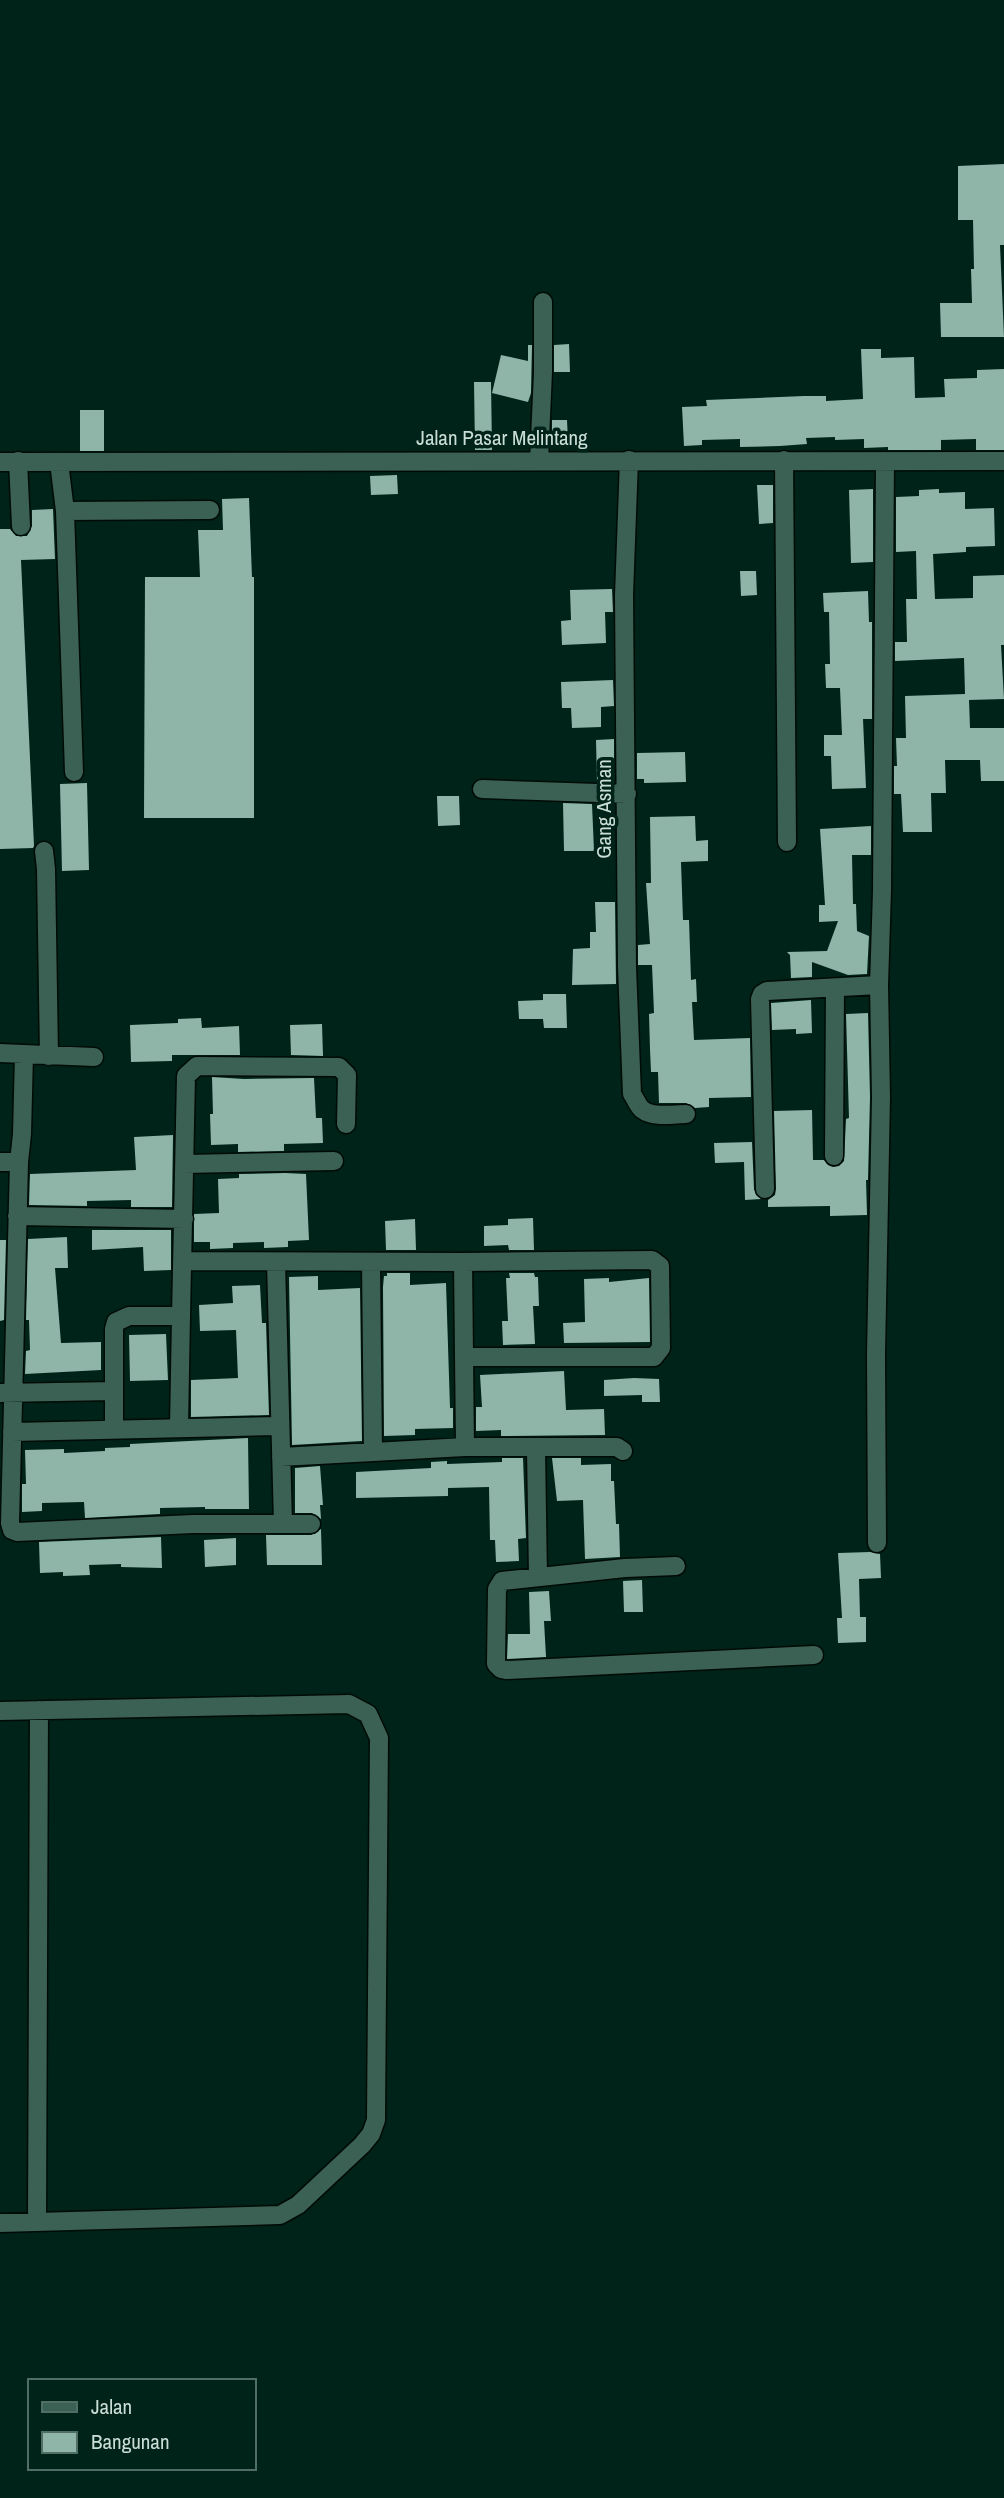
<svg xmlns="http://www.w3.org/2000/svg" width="1004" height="2498" font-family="'Archivo Narrow',sans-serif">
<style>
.building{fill:#8eb5a8}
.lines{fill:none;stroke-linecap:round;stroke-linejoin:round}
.minor-casing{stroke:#000b05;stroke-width:21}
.minor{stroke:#3b6054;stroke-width:18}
.labels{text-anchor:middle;stroke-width:7;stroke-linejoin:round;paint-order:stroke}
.street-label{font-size:21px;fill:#caded6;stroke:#002319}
</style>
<rect width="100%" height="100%" fill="#002319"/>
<path class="building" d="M1004,164V245H1000L1004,337H941L940,303H972L971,269H974L973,220H958V166Z
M569,344L570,372H554V345Z
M528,345H532L531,393L528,402L492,393L501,355L528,361Z
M861,349H881V358L914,357L915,398L945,397L944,379L977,378V370L1004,369V450H976V439L941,440V450H888V447L864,448V439L835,440V437L806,438L807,444L780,446L740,447V439L702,440V445L684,446L682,407L707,406L706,400L804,396H826V401L863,399Z
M474,382H491L492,450H475Z
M80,410H104V451H80Z
M552,420H567L568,441H552Z
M397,475L398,494L371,495L370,476Z
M757,485H773V523L759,524Z
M873,489V562L851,563L849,490Z
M939,489V493L965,492V509L994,508L995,546L966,547V552L933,554L935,599L973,598V576L1004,575V645H1001L1004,699L969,700L970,728H1004V781H981L980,760H945L946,793H931L932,832H903L901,794H894V766H897L896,738H906L905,696L965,694L964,658L895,661V642H907L906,599H917L916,551L896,552V497L919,496V490Z
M249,498L252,577H254V818H144L145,577H200L198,530H223L222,499Z
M53,509L55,559L21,560L34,846L33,848L0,849V529H10L16,536H27L32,526V510Z
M740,571H756L757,595L741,596Z
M612,589L613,612H605L606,643L562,645L561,621L571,620L570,590Z
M868,591L869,622H872V719H863L866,788L832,789L831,756H824V735H842L840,688H826L825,664H830L829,612H824L823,593Z
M613,680L614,706L601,707V727L572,728L571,708H562L561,682Z
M614,739V780L597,781L596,740Z
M685,752L686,782L644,783V779H637V753Z
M87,783L89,870L62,871L60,784Z
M437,796H459L460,825L438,826Z
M563,803L592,804L594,851H564Z
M695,816L696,841L708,840V861L681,862L683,920H689L691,980L696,979L697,1002H692L694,1040L750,1038L751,1097L709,1098V1107L695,1108L686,1103H659L658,1072H651L650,1049L649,1014L654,1013L652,965H638V945L650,944L646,883H651L650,817Z
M871,826V855H852L853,904H856L857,931L869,936L867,974L848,975L812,962V977L791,978L790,955L787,952L827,951L838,921L819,922V905H825L820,829Z
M595,902H615L616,984L572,985L573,949L590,948V932H596Z
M543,994H566L567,1028H544L543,1019H519L518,1001L543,1000Z
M811,1000L812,1033L796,1034V1029L772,1030L771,1003Z
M868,1013L870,1097L868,1180H866L867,1215L830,1216V1206L768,1207V1200L775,1195L776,1189L774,1111L812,1110L813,1160H824L828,1165L833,1167L839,1166L844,1161L846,1119L849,1118L846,1014Z
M201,1018L202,1028L239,1026L240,1055H172V1061L131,1062L130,1025L178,1023V1019Z
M322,1024L323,1056L291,1055L290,1025Z
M212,1077L244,1079L314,1078L316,1118H322L323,1143L284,1144V1151L238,1152V1144L211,1145L210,1114H213Z
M173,1135L172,1207H131V1200L87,1201V1206L29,1205L30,1174L136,1170L134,1137Z
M752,1142L754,1189L756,1195L761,1199L745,1200L744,1162L715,1163L714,1143Z
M285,1173L306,1174L309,1240L288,1241V1247L264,1248V1242L233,1243V1248L210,1249V1242H194V1214L219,1213L218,1179L239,1178V1174Z
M533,1218L534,1250H509L508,1245L484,1246V1226L508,1225V1219Z
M415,1219L416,1250H386L385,1221Z
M92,1230H171V1270L144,1271L143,1247L92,1250Z
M67,1237L68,1268H55L61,1343L101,1342V1370L25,1374L26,1351L30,1350L29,1320H26L28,1239Z
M0,1240H6L4,1320L0,1321Z
M387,1273H410V1285L446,1283L450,1408H453V1428L415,1429V1435L384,1436L383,1287L384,1276H387Z
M509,1273H534L535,1277H538L539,1306H533L535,1344L503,1345L502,1321H508L506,1278H510Z
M318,1276V1290L360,1288L362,1441L292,1445L289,1277Z
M609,1278V1282L649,1278L650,1342L564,1343L563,1323L585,1322L584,1279Z
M260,1285L262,1323H266L269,1415L191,1417V1380L238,1378L236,1330L200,1331L199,1305L233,1303L232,1286Z
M166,1334L168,1380L130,1381L129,1335Z
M564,1371L566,1410L604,1409L605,1435L501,1436V1430L476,1431V1407H482L480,1375Z
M634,1378L659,1379L660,1402H642V1395L604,1396V1380Z
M248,1438L249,1509H205V1507L160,1508V1514L85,1518L84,1502L42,1503V1511L22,1512V1484H26L25,1450L64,1449V1453L105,1451V1448L130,1447V1444Z
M502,1458H523L526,1538L518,1539L519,1561L496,1562L495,1540H490L489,1487L448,1488V1496L356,1498V1472L431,1468V1462L447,1461V1464L502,1462Z
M552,1458H581V1465L611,1464V1481H614L616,1524H619L620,1557L585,1559L583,1500L557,1501Z
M320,1466L323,1505H320L321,1519L312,1513H295V1468Z
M321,1529L322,1565H267L266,1535H311Z
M161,1537L162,1568L121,1567V1564L89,1565L90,1575L63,1576V1572L40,1573L39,1542Z
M236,1538V1565L205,1567L204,1540Z
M870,1552L880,1554L881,1578L859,1579L860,1617H866V1642L838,1643L837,1618H842L838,1553Z
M642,1580L643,1612H624L623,1581Z
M549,1591L551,1621H544L546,1657L507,1659L508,1634H530L529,1592Z"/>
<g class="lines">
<defs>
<path id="minor" d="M629,460L624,595L627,967L632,1094C636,1099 638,1107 643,1110C653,1118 674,1114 686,1114
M784,460L787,842
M18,461L21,526
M539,461L543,372V302
M0,462L1004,461
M59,462L65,511L210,510
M65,511L74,772
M482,789L627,794
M44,851L46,869L49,1056
M0,1053L94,1057
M834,1156L835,988
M0,1162H19L22,1134L24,1054
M19,1162L10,1523L12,1530L17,1532L193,1524H311
M185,1164L334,1161
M765,1189L760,999L762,994L767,991L879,985
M17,1216L184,1219
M182,1261L463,1262L652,1260L660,1266L661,1348L654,1357H464
M276,1262L283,1523
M371,1262L373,1452
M463,1262L465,1447
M0,1393L114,1391
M179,1427L181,1316
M114,1429V1329L116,1322L129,1316H181L186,1076L197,1066L339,1067L347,1075L346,1124
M12,1432L280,1426
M536,1449L538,1577
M281,1457L465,1447H617L623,1451
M877,1543L876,1355L881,1097L879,985L882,891L885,461
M676,1566L625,1568L502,1581L497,1589L496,1664L501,1669L506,1670L814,1655
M0,1711L349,1704L368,1714L379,1738L376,2120L371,2134L362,2145L298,2205L280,2215L0,2223
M37,2222L39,1710"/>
</defs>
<use href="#minor" class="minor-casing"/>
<use href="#minor" class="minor"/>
</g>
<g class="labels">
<g class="street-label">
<text x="502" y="445">Jalan Pasar Melintang</text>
<text transform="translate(604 809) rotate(-90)" y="7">Gang Asman</text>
</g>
</g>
<rect x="28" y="2379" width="228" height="91" fill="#002319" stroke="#516e65" stroke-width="2"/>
<rect x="42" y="2402" width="35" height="10" fill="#3b6054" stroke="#516e65" stroke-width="2"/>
<text x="91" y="2414" font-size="21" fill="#caded6">Jalan</text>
<rect x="42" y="2432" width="35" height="21" fill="#8eb5a8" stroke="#516e65" stroke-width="2"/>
<text x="91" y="2449" font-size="21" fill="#caded6">Bangunan</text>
</svg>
